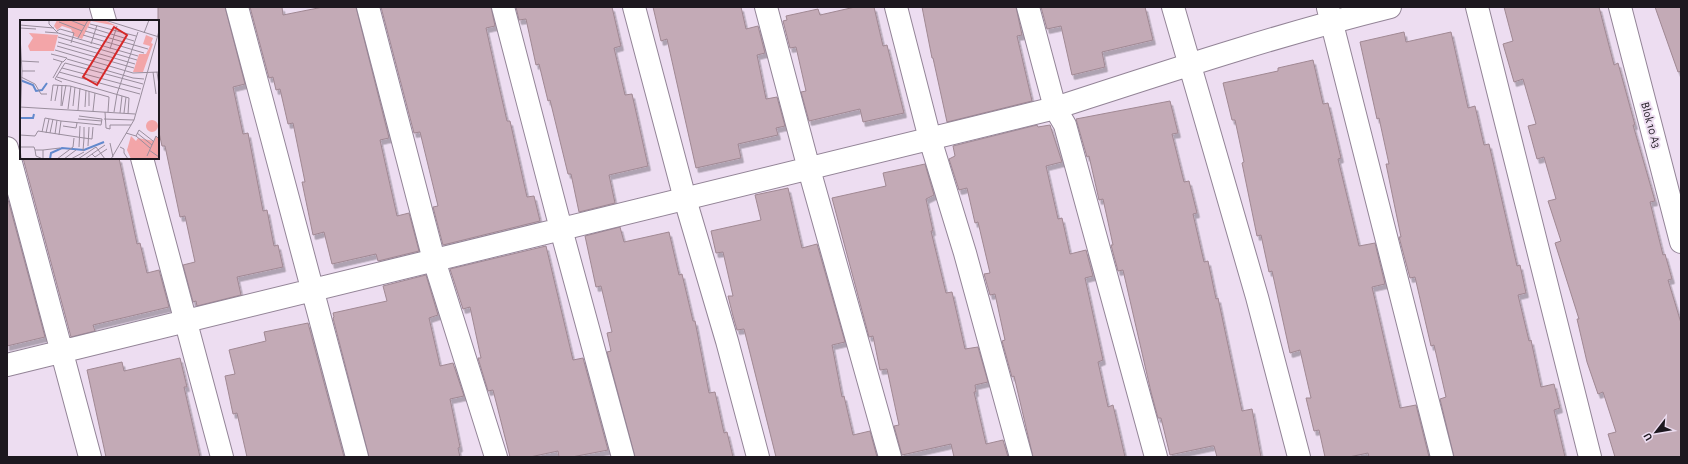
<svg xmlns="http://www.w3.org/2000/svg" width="1688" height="464" font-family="'Alegreya Sans',sans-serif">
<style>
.building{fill:#c3aab6;stroke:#a08893;filter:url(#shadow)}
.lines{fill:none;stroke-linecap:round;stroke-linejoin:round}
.minor-casing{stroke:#938497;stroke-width:24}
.minor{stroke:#fff;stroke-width:22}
.labels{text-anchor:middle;stroke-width:4;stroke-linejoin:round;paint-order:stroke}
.street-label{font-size:12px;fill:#1d181f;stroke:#edddf1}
.inset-river{fill:none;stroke:#6289cd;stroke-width:2}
.inset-road{fill:none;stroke:#9a8e9d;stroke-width:1}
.view{fill:#d62828;fill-opacity:0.15;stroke:#d62828;stroke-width:2}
.inset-edge{fill:none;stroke:#1d181f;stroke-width:2}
</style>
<defs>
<filter id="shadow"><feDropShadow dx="2.5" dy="4.5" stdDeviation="0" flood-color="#0004"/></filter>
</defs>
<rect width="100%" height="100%" fill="#edddf1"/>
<path class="building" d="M158,7H225L245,84L233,87L243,134L248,133L263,211L267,210L274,246L278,245L283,267L237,277L241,295L197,306L196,301L193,302L183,265L195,262L185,216L180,217L165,146H162L158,128Z
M250,7H282L283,15L323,7H356L389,138L380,140L397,216L409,213L419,251L378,261L376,254L332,264L324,232L313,235L302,182H305L293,123L288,124L280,89L276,90L273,77L269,78Z
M381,7H491L495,26L486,28L498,82L507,121H510L527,197L534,196L540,221L443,245L433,207L438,206L420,132L414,133Z
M516,7H612L621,46L614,48L625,95L632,94L648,166L609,175L615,203L579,212L571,174H568L550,100L548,101L539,64L536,65L526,19L519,20Z
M653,7H741L746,29L758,26L765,53L757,55L766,99L777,97L785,126L776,128L778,135L738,144L741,158L696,168L667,39L661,41Z
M855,7H874L883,46L887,45L904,113L863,122L860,109L809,121L801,92L806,91L796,47L790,48L783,21L787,20L786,16L818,9L820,15Z
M922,7H1016L1022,35L1017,36L1032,101L947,122L933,58H932Z
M1041,7H1145L1153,40L1102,52L1105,67L1072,75L1061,26L1047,29Z
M1504,7H1599L1614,65L1618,63L1635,125H1633L1655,201L1650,202L1663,255L1665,254L1672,279L1668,280L1681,323V457H1615L1608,434L1616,432L1603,392L1598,394L1587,362L1577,319H1579L1555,243L1561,241L1548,201L1556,199L1544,157L1537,159L1528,126L1536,124L1523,79L1514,82L1503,44L1513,41Z
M1655,7H1681V71L1678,72Z
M1404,32L1406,42L1451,32L1468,108L1475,106L1484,145L1489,144L1517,266L1520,265L1526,293L1518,295L1529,341L1531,340L1541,387L1554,384L1560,408L1554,410L1565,457H1454L1440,399L1446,397L1434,345L1431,346L1415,277L1410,278L1399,237H1401L1386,164H1389L1379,118L1377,119L1360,42Z
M1313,60L1323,104L1328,103L1341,158L1338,159L1359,246L1375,243L1385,284L1372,287L1400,408L1416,405L1429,457H1369L1368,453L1349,457H1325L1319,430L1314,431L1306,398H1311L1300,350L1290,353L1272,271L1269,272L1261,235L1257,236L1242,163L1244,162L1235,120H1232L1223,83L1278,71V68Z
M1170,101L1178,133L1172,134L1184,182L1189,181L1197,213L1193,214L1204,262L1208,261L1216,299L1218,298L1242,411L1252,409L1261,457H1217L1214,446H1212L1170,455L1161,418H1158L1151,392L1123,270L1118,271L1111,245H1113L1103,199L1099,200L1089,156L1087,157L1076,119Z
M1037,125L1038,127L1050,125L1062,162L1046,166L1058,219L1062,218L1070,254L1086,250L1093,276L1085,278L1103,360L1098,362L1108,407L1113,405L1125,457H1033L1014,376L1012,377L1002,341L1005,340L995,294L990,295L984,274L990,273L978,222L975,223L967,188L959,190L949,159L955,156L953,146Z
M23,158H119L137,244L140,243L147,273L159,270L169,307L93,325L95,331L71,337Z
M925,164L934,195L926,199L933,231H931L946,293L952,292L965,349L978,347L988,382L975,385L976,392H974L986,444L1003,440L1008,457H954L951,444L902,455L894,426L899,425L887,369L880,370L873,336L869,337L832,198L886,186L883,173Z
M788,188L802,248L817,244L845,342L832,345L842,397L844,396L853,435L870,431L877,457H776L744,329L737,330L733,316L728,296H733L723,252L716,253L711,231L761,220L755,195Z
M7,196L45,337L7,346Z
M620,227L624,242L669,232L679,275L682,274L693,321H695L709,393L715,392L724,433L727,432L733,457H635L607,352L611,351L607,333L612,332L601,286L596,287L585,236Z
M546,246L573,360L583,358L608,450L572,457H559L558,451L530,457H510L493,390L488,391L478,358H481L470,307L463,309L450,269Z
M426,275L438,315L429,318L440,366L453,363L464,396L450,399L460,447L458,448L460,457H369L333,318L334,317L333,313L387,301L383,286Z
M308,323L344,457H247L237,413L233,414L225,376L235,374L229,350L266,341L264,332Z
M180,358L187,387H184L200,457H106L87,370L122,362L124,371Z"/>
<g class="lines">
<defs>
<path id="minor" d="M101,7L105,21
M237,7L357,457
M368,7L434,260L496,457
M503,7L561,229L623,457
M634,7L685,199L727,341L758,457
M766,7L809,169L890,457
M896,7L930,139L965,253L1021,457
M1028,7L1055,108L1065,125L1156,457
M1173,7L1257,297L1299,457
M1477,7L1590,457
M1620,7L1681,242
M1328,8L1442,457
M7,148L90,457
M142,158L222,457
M7,365L1055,108C1166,72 1277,35 1390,7"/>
</defs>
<use href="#minor" class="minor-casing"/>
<use href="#minor" class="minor"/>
</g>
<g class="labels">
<g class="street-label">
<text transform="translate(1651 125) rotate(75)" y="4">Blok 10 A3</text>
</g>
</g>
<g transform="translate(20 20)">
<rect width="139" height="139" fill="#edddf1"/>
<path d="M37,0H84L97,6L71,1L62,19L54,16L51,9L42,6L37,10L34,6ZM9,13L38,15L34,31H10L8,26L13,18ZM126,15L133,18L131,23L133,24L123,52H113L119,34H126L130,26L123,24ZM126 106a6 6 0 1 1 12 0a6 6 0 1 1-12 0ZM111,116L116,121L118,118L134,121L136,116L139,118V139H111L107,130Z" fill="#f3a5a8"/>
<path class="inset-river" d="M0,60L13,65L16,71L22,70L27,63M0,98H13L14,94M30,139L31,133L42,128L64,130L84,122"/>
<path class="inset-road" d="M29,0V4L38,13L118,36M50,0L65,6M85,0L139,17M39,2L62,11M70,4L116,16M0,5L34,8M68,7L114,21M0,8L16,9M37,11L40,9L54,13L51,23M65,11L128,29M25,12L38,13M124,13L129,0M0,15L2,51L0,106M63,15L124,33M38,17L117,40M58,18L68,0M38,22L115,44M71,24L77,5M37,26L114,48M90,29L97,6M35,30L113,53L139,52M31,34L47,38L43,42L33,39M47,39L113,58L124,59M1,41L19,42M42,48L121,69M2,51H15M39,52L120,74M133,52L136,74M137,52L139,65M1,57L15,64L21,74H27M37,57L109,78L108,94M33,58L42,42M42,62L35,59L45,43L123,64M31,81L33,65L50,66L89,77L88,92M35,81L38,65M41,86L42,65M42,86L46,65M53,86L55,67M69,86V71M0,87L115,94M65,87L66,70M48,89L51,66M58,90L60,68M73,91L75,73M85,92L86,108L90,109V105H111M94,92L97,74L118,12M100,93L102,76M104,93L106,77M59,96L82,99M58,99L82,101M84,99L114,100M43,106L56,108L57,103M64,107V118L72,119L73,107M22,112L25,98L41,101M26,113L29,99M30,113L33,99M106,113L116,116L119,110L133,121M117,113L132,125M35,114L37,100M0,115L15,116L18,111L64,118L63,131M39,115L41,101L81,105L82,99M116,116L130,128M90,123L93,137M0,126L1,139M68,126L69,107M0,127H14L15,130M59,127L60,106M100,127L104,129V133L108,139M129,130L139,137M72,134L85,125M127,136L136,116L139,119M23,139V130L40,128M23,139L16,136L15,130H23M37,139L53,127L54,118M44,139L56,130M51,139L64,132M58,139L76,127L85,139M65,139L72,134L75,137L87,129M91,139L114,100L139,11"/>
<path class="view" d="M94,7L107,15L77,65L63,57Z"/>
<rect width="139" height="139" class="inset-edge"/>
</g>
<rect width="1688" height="464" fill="none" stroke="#1d181f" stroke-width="16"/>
<g transform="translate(1656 432) rotate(239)" stroke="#edddf1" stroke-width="3" paint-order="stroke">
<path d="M0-3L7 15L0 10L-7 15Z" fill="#1d181f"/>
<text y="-6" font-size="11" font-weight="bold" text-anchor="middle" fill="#1d181f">U</text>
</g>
</svg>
